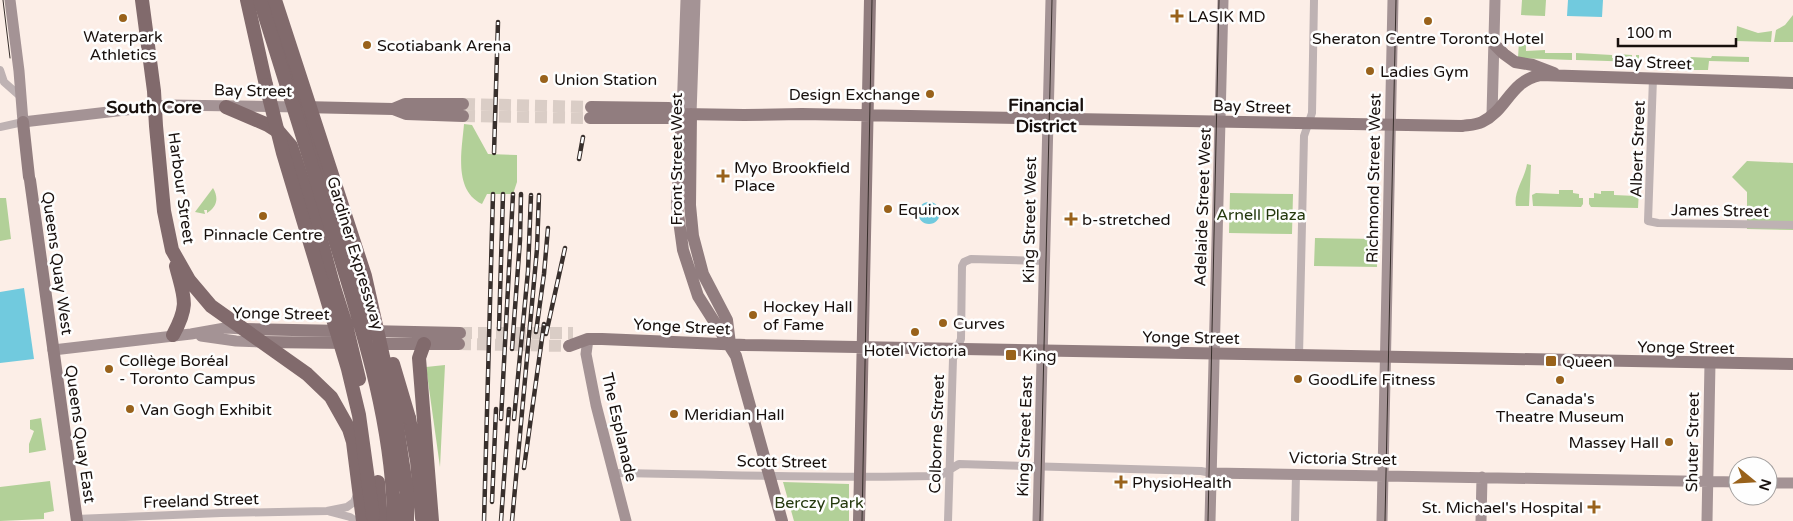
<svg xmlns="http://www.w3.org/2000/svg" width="1793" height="521" font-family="'Varela Round',sans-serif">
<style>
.green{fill:#b2d098}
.water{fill:#71cade}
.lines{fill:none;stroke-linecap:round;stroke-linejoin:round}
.primary-tunnel{stroke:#dacdc6;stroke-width:12;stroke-dasharray:12 6;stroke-linecap:butt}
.street{stroke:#beb2b3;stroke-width:8}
.secondary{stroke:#a49395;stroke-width:11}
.primary{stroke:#917d7f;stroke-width:12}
.highway{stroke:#816a6c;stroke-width:14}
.tram{stroke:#382f2c;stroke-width:1}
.rail-casing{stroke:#382f2c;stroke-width:4.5}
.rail{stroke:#fefefe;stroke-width:2.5;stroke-dasharray:8;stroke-linecap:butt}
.highway-bridge{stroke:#816a6c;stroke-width:14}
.poi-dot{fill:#99621b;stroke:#fefefe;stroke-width:2}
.labels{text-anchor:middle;stroke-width:5;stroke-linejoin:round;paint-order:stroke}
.poi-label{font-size:16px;fill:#18100d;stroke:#fefefe;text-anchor:start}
.street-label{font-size:16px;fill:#18100d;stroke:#fefefe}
.park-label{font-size:16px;fill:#25390e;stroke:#fefefe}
.neighbourhood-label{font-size:18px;font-weight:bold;fill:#18100d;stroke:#fefefe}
</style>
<rect width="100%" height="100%" fill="#fceee7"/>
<path class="green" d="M1522,0H1546L1545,16L1521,15Z
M1793,15V42H1774L1776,30L1785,25Z
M1737,26L1758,33L1772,31L1771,42L1736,41Z
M1523,38L1526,39V51L1545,50V53H1572V60L1518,58L1519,41H1522Z
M1576,53L1612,55V58H1615L1616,54L1632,55V58H1636V55H1639V62L1576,60Z
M1712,56L1749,57V62L1709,61L1708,70H1689L1690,57L1711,58Z
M464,124L472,125L488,154L517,155V182L513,194H487L482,204C453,190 462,150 464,124Z
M1747,161L1793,163V230L1747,229V192L1732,177Z
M1527,164L1531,165L1529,206H1516C1513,192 1525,178 1527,164Z
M213,188C219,198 217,207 207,213V210H204L205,214L195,212Z
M1559,190H1573V193L1579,194V198H1583V204L1581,207L1533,206L1532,195L1536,193L1559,194Z
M1636,190H1639L1638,208L1591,207L1589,204V198H1594V193L1601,194V191H1614V195L1636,196Z
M1230,193L1293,194L1292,234L1229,233Z
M0,198H6L11,239L0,241Z
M1315,238L1377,239V267L1314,266Z
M445,365L440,467L426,367Z
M41,418L46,450L29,453V444L34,431L30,429V420Z
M50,481L54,511L44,513V519L0,521V487Z
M783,482L849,484V521H794Z"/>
<path class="water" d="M1568,0H1603L1602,17L1567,16Z
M918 213a11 11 0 1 1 22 0a11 11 0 1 1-22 0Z
M24,288L34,359L0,363V292Z"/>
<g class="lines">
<path class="primary-tunnel" d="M463,104L591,107
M463,116L590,118
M460,333H573
M459,344L569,346"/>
<path class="street" d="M0,70L4,82L21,97
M1653,78L1648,221L1658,223L1793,225
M0,127L23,122
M1299,356L1304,136L1312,113L1314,0
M614,473C720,474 826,479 932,476L941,475L959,464L1201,471L1211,473
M331,512L350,517L356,521
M76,519L221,513L327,511L347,507L354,502L357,495
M948,521L953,359L961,339L962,266L964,262L971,259L1045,261
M1295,521L1296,474"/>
<path class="secondary" d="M10,0L19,71L23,122L168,105L300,107
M682,114L686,0
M691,114L695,0
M1492,115L1495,0
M201,336L236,341L262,342
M588,339L586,354L596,405L626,521
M53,350L191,334L225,328L245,329
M1211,473L1738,482
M1768,483H1793
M1038,521L1051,0
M1210,521L1223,0
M1382,521L1393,0
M1481,521L1482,477
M1707,521L1710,363"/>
<path class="primary" d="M1494,44L1504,54L1515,62L1533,65L1554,73
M302,107L393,109L406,114L463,116
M591,107L669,108L682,114
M393,109L405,104H463
M682,114L677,206L683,250L698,296L736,356L782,521
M691,114L690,205L693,236L703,274L727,320L730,344
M590,118H669L682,114L744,115L802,114L1462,126C1468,125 1476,125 1482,122C1507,110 1510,81 1540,75L1793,83
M23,122L29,177
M30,180L77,521
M245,329L345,331
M368,331L460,333
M262,342L349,343
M372,344H459
M569,346L588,339H602L745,345L1793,364
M859,521L870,0"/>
<path class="highway" d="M142,0L154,91L156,126L164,211L172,250L189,280L211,306L307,374L331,397L349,429L353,442L363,521
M247,0L266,85
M268,0L299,94L305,120L350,258L372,333
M226,107L268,125L279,132L291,146L315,218L333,284
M173,335C190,304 184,298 176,266
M424,344L419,358L432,521
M409,418L417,461L422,518
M378,482L381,521"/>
<path class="tram" d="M3,0L10,58
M862,521L872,0
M1040,521L1052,0
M1208,521L1219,0
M1385,521L1396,0"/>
<defs>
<path id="rail" d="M494,153L498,22
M579,159L583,137
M499,329L503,194
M536,332L544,274L548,228
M546,334L565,248
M512,349L520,240L521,194
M501,419L513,194
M514,419L528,271L531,195
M524,468L544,324
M492,502L496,409
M484,521L493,194
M501,521L509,409
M512,521L537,249L539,195"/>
</defs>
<use href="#rail" class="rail-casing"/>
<use href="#rail" class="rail"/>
<path class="highway-bridge" d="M260,0C285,80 310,160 335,240C363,331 393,424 394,521
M275,0L365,276L394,406L407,492V521
M266,85L283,153L348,369L359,415L373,516
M333,284L346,325L359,379
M393,364L409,418"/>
</g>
<g class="poi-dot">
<path d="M1174.5 8.5h5v5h5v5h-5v5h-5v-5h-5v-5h5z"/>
<circle cx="123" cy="18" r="5"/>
<circle cx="1428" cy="21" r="5"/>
<circle cx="367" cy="45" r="5"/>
<circle cx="1370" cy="71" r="5"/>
<circle cx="544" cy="79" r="5"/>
<circle cx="930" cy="94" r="5"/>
<path d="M720.5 168.5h5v5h5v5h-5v5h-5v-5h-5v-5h5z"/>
<circle cx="888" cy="209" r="5"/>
<circle cx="263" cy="216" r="5"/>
<path d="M1068.5 211.5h5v5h5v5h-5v5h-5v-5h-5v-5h5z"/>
<circle cx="753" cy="315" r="5"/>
<circle cx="943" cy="323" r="5"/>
<circle cx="915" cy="332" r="5"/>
<rect x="1005" y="349" width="12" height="12" rx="2.5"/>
<rect x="1545" y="355" width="12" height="12" rx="2.5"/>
<circle cx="109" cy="369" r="5"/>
<circle cx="1298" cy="379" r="5"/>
<circle cx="1560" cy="380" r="5"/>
<circle cx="130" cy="409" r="5"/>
<circle cx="674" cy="414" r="5"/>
<circle cx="1669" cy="442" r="5"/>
<path d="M1118.5 474.5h5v5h5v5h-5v5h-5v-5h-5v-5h5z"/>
<path d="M1591.5 499.5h5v5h5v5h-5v5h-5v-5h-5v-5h5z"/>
</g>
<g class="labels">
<g class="poi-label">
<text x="1188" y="22">LASIK MD</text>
<text x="123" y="42" text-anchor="middle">Waterpark<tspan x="123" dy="18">Athletics</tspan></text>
<text x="1428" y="44" text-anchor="middle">Sheraton Centre Toronto Hotel</text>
<text x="377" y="51">Scotiabank Arena</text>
<text x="1380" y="77">Ladies Gym</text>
<text x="554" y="85">Union Station</text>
<text x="920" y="100" text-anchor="end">Design Exchange</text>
<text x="734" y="173">Myo Brookfield<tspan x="734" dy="18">Place</tspan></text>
<text x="898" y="215">Equinox</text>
<text x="1082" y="225">b-stretched</text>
<text x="263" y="240" text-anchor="middle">Pinnacle Centre</text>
<text x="763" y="312">Hockey Hall<tspan x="763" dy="18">of Fame</tspan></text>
<text x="953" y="329">Curves</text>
<text x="915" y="356" text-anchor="middle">Hotel Victoria</text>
<text x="1022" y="361">King</text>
<text x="119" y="366">Collège Boréal<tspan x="119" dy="18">- Toronto Campus</tspan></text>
<text x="1562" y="367">Queen</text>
<text x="1308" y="385">GoodLife Fitness</text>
<text x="1560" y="404" text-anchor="middle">Canada's<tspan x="1560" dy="18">Theatre Museum</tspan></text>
<text x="140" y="415">Van Gogh Exhibit</text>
<text x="684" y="420">Meridian Hall</text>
<text x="1659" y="448" text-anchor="end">Massey Hall</text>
<text x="1132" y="488">PhysioHealth</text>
<text x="1583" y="513" text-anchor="end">St. Michael's Hospital</text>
</g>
<g class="street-label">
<text transform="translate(1653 62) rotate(2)" y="6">Bay Street</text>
<text transform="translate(253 90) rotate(1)" y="6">Bay Street</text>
<text transform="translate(1252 106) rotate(2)" y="6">Bay Street</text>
<text transform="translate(1637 149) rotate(-88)" y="6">Albert Street</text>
<text transform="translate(676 159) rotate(-90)" y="6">Front Street West</text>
<text transform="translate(1373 178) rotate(-89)" y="6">Richmond Street West</text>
<text transform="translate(182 188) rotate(82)" y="6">Harbour Street</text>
<text transform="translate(1202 207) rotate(-88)" y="6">Adelaide Street West</text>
<text transform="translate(1720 210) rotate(1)" y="6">James Street</text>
<text transform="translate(1029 220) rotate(-89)" y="6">King Street West</text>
<text transform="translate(356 253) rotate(73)" y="6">Gardiner Expressway</text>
<text transform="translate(58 263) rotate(82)" y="6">Queens Quay West</text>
<text transform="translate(281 313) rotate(1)" y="6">Yonge Street</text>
<text transform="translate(682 326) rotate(3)" y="6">Yonge Street</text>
<text transform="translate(1191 337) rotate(1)" y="6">Yonge Street</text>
<text transform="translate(1686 347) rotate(1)" y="6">Yonge Street</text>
<text transform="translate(620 427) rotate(77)" y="6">The Esplanade</text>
<text transform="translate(81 434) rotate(82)" y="6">Queens Quay East</text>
<text transform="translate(936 434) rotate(-88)" y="6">Colborne Street</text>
<text transform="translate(1024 436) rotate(-88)" y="6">King Street East</text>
<text transform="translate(1692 442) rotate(-89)" y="6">Shuter Street</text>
<text transform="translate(1343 458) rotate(1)" y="6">Victoria Street</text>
<text transform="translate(782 461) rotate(1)" y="6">Scott Street</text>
<text transform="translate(201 500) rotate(-2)" y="6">Freeland Street</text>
</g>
<g class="park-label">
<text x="1261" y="220">Arnell Plaza</text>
<text x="819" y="508">Berczy Park</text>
</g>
<g class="neighbourhood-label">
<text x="1046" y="111">Financial<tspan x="1046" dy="21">District</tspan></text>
<text x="154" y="113">South Core</text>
</g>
</g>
<g transform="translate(1753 481) rotate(108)"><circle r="24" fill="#fefefe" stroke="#a29f9e"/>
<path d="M0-4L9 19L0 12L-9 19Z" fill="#99621b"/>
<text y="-8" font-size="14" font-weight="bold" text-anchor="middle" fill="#18100d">N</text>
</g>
<path d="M1618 38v8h118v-8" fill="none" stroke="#18100d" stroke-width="2.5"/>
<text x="1626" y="38" font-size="15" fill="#18100d" stroke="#fefefe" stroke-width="4" paint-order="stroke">100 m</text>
</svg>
